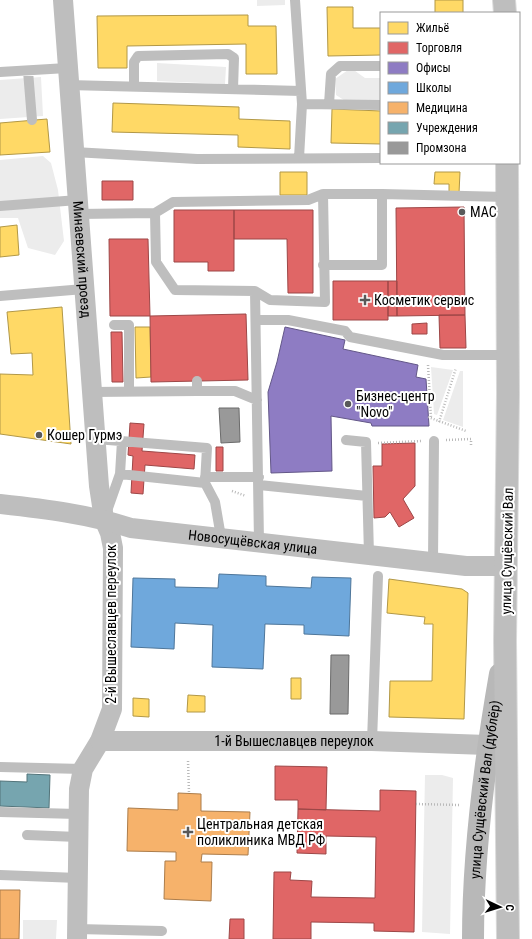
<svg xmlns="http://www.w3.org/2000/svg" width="532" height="939" font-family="'Roboto Condensed',sans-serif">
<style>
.green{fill:#ececec}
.homes{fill:#ffd966;stroke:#b29847}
.shops{fill:#e06666;stroke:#9d4747}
.offices{fill:#8e7cc3;stroke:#635788}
.schools{fill:#6fa8dc;stroke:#4e769a}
.health{fill:#f6b26b;stroke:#ac7d4b}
.public{fill:#76a5af;stroke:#53747a}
.industry{fill:#999;stroke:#6b6b6b}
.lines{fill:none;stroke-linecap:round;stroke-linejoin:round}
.primary-casing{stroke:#dbdbdb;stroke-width:24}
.path{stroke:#b9b9b9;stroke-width:2.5;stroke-dasharray:1 2;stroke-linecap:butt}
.service{stroke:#bebebe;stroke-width:10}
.minor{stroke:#bebebe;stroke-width:20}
.secondary{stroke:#b8b8b8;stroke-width:22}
.primary{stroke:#bebebe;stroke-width:22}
.poi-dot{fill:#595959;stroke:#fff;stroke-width:1.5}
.labels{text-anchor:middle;stroke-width:4;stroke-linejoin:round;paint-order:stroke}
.poi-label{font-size:14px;fill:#000;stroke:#fff;text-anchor:start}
.street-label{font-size:14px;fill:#000;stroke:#fff}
</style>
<rect width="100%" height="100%" fill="#fff"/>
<path class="green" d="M257,0H285V5L257,6Z
M157,63L226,67L225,84L157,81Z
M351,68L365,78H381V101L347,102L336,95L335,79Z
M41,77L43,116L0,119V80Z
M43,156L51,163L58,190L64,241L55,255L28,248L18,218H0V160Z
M431,367L453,370L437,415L434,414Z
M460,371H463V427L443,420Z
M425,775H442L453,778L450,934L422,932Z
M23,920H57L56,939H23Z"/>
<path class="homes" d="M435,0H463V13H435Z
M327,7H353V28H381V55L328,56Z
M248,15V26H276L277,74H246V44L127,46V68H98L97,16Z
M113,103L239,107V119L290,121V149L238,147V135L112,132Z
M332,109L381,111V144L331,143Z
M47,119L50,152L0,155V123Z
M280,172H307V195H280Z
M435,172H460L459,193H449V184H434Z
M17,225L19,255L0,257V227Z
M62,307L71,444L0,434V374L33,375L32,353L11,354L7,312Z
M135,327H150L151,377L136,378Z
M389,579L462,589L468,593L464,719L389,717L390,681H432L433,624H424L425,617L387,613Z
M291,678H301V699H291Z
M188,695L205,696V712H187Z
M133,698L149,699V717L133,716Z"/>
<path class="shops" d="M102,181H133V200H102Z
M464,207L465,315L397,316L396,208Z
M174,210H234V271H208V262H174Z
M234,210H313V293H288L287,239H234Z
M109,239H148L150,316H110Z
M333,281H388V320H333Z
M388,281H397V316H388Z
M246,314L248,380L151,382L150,316Z
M439,315H465L466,348H440Z
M427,323V334H412V324Z
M111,332H122L123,382H112Z
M130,423L144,424L142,451L195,455L194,469L145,465L143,494L131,493L133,456L128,455Z
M415,443V486L403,499L414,518L399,527L390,512L385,517L374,518L373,466H382V444Z
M216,447H223V471H216Z
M275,766L327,767L326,810L298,809V800H275Z
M380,790L416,791L414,932L374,931V923L311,922V939H273L274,872H291L290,880L312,881L311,897L375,898L376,837L326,836V854L297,853L298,809L380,811Z
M230,919H244V939H229Z"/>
<path class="offices" d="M285,327L345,340L343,349L418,365L416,377L426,379L429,426H372L371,423L331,416L332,471L271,473L268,392L277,362Z"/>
<path class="schools" d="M219,574L266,576V586L311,588L312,577L351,578L349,636L304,634V625L265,624L263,669L212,667L213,625L175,623L174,649L131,647L133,578L175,579V587L218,588Z"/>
<path class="health" d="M178,793L201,794V811L250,812L248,855L202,854L201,862H212L211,901L164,899L165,861H176V852L127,851L128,808L178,810Z
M0,890H20L19,939H0Z"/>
<path class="public" d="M27,774L50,775L49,808L0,806V781L27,782Z"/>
<path class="industry" d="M219,408H239L240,442L221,443Z
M331,655H349L348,714H330Z"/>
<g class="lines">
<defs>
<path id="primary" d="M504,0L505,13
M507,163L508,394L505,641L508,939"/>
</defs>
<use href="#primary" class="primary-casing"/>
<path class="path" d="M428,365L431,418
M428,417L466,431
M439,422L456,368
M446,440L471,439V445
M378,443L421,441
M232,491L246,496
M188,761L189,793
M416,804L460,805"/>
<path class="service" d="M295,0L302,104L299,158
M28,71L32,120
M0,72L67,68
M68,85L301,91
M134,87V62L138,56L228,54L234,58L233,89
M302,104L381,105
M329,104L331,74L340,66H381
M74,152L197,159L381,158
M0,206L78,200
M155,213L156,262L175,290L255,291L259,542
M78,214L155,213L173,202L308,200L323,194H382
M323,265H382V194L507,197
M255,291L270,300L325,302L323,194
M0,296L84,289
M256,320H288L345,331L350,337L443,355H506
M114,325H129V391
M197,391H235L257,400
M92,392L197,391V381
M96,439L207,448L205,483L215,502L221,537
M346,440L366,442L369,555
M120,474L205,483
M205,477H259
M259,485L367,496
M107,511L120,474L122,441
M433,562L434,441
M372,741L378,576
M0,767L83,769
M0,812L78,814
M27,835L78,837
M0,875L78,878
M77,929L162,931"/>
<g class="minor">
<path id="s1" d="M63,0L99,486L104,519L110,533L113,548L112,709L100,741L83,769L79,789L77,939"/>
<path id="s2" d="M0,504C45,509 88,514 131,528L466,566H507"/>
<path id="s3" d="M100,741H372L487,745"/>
</g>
<path class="secondary" id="s4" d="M473,939C473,852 485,760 500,674"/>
<use href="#primary" class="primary"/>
</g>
<g class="poi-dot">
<circle cx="462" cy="212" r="4"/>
<path d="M363 294h4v4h4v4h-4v4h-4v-4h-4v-4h4z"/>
<circle cx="348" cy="404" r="4"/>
<circle cx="39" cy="435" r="4"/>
<path d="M186 826h4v4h4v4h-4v4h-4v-4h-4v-4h4z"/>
</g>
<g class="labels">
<g class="poi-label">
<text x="470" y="217">MAC</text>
<text x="374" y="305">Косметик сервис</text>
<text x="356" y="401">Бизнес-центр<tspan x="356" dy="16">"Novo"</tspan></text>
<text x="47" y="440">Кошер Гурмэ</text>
<text x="197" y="829">Центральная детская<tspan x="197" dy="16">поликлиника МВД РФ</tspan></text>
</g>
<g class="street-label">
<text dy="5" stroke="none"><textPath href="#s1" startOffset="260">Минаевский проезд</textPath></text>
<text dy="5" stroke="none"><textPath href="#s2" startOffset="256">Новосущёвская улица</textPath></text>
<text transform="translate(507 551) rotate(-89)" y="5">улица Сущёвский Вал</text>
<text transform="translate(111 624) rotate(-90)" y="5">2-й Вышеславцев переулок</text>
<text dy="5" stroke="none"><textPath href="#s3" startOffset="194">1-й Вышеславцев переулок</textPath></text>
<text dy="5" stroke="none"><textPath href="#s4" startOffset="150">улица Сущёвский Вал (дублёр)</textPath></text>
</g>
</g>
<rect x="380" y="12" width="140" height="152" fill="#ffffff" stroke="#999999"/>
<rect x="388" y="22" width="20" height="12" fill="#ffd966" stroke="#999999"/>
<text x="416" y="32" font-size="12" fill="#000000">Жильё</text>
<rect x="388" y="42" width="20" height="12" fill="#e06666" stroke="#999999"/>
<text x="416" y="52" font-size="12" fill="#000000">Торговля</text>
<rect x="388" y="62" width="20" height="12" fill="#8e7cc3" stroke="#999999"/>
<text x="416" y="72" font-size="12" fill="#000000">Офисы</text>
<rect x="388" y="82" width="20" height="12" fill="#6fa8dc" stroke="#999999"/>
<text x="416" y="92" font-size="12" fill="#000000">Школы</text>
<rect x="388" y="102" width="20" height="12" fill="#f6b26b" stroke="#999999"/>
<text x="416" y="112" font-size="12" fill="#000000">Медицина</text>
<rect x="388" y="122" width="20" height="12" fill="#76a5af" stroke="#999999"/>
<text x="416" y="132" font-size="12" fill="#000000">Учреждения</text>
<rect x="388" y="142" width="20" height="12" fill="#999999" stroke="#999999"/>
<text x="416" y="152" font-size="12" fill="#000000">Промзона</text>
<g transform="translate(500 907) rotate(94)" stroke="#ffffff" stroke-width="3" paint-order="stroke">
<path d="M0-3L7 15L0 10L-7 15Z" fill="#000000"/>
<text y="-6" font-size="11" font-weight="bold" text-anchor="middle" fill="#000000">С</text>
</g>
</svg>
